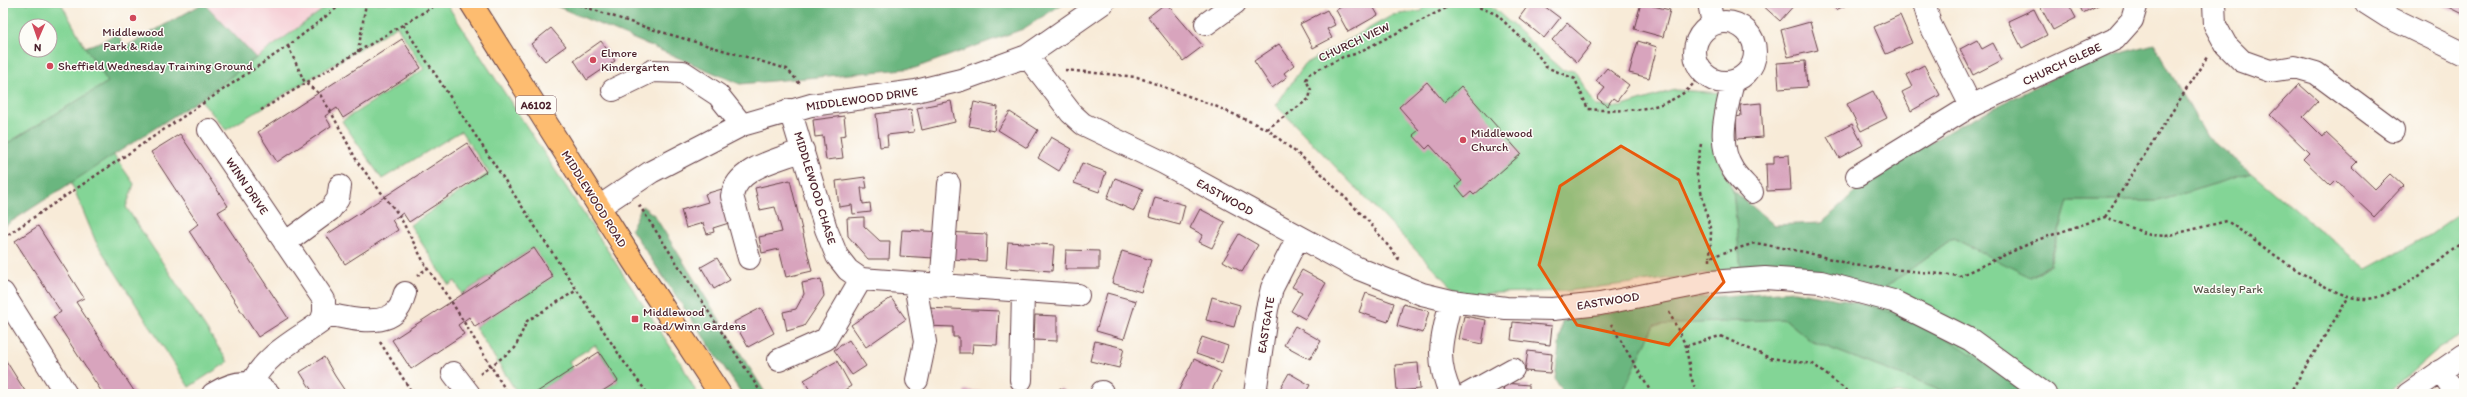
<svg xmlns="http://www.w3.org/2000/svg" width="2467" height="397" font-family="Itim,sans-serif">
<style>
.built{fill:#f6cfd6}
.green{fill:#83d596;stroke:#667a60;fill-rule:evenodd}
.forest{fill:#6ab67f;stroke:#5a6a55}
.building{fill:#d8a4bd}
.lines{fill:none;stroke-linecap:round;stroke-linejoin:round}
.minor-casing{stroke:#643e45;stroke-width:24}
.major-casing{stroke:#643e45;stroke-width:24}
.path{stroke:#643e45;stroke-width:2.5;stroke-dasharray:3 3;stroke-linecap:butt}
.minor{stroke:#fff;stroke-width:22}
.major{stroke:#fdbc6f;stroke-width:22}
.marked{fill:#e8590c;fill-opacity:0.2;stroke:#e8590c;stroke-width:3;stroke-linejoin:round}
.poi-dot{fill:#d1495b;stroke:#fdfcf7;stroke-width:1.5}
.labels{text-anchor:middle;stroke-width:3;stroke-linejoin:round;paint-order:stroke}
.shield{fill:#fdfcf7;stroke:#806168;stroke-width:1}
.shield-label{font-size:11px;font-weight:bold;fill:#4a1f2b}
.poi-label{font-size:12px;fill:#4a1f2b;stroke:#fdfcf7;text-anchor:start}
.street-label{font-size:12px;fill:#4a1f2b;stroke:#fdfcf7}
.park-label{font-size:12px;fill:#5b564b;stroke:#fdfcf7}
</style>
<rect width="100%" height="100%" fill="#fdfcf7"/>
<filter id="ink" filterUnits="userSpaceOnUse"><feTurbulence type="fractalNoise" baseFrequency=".025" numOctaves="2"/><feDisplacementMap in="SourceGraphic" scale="8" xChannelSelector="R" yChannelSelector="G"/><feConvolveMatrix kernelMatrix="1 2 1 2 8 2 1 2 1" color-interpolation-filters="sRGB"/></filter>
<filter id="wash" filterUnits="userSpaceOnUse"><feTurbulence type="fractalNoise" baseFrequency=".012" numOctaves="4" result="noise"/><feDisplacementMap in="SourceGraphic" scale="16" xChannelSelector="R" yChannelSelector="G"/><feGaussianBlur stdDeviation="0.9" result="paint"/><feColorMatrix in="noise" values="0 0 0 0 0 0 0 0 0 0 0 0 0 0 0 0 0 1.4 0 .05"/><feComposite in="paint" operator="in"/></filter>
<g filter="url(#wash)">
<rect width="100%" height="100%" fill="#f8ebd8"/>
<path class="built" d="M204,3H332L256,58Z"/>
<path class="green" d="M3,3H61L85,47L108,82L3,146ZM26,26H50V50H26Z
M332,3H446L681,363L697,394H597L618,381L595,345L569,361L573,369L534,394H518L475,327L552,276L533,248L462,294L455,281L449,285L410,225L489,173L461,131L382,179L342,121L424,69L397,26L226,130L200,99Z
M1426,3H1488L1563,71L1574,70L1596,106L1620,107L1675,90L1724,93L1714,150L1733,190L1741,270L1566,291L1458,294L1276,105L1305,64L1393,15L1422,11Z
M113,154L134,184L126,207L228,362L189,387L96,242L71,182Z
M2251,173L2367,269L2430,235L2464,211V334L2439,348L2387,394H2028L1863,304L1953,238L2031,277L2050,265L2068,201H2158Z
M1785,319L1811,341L1950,394H1622L1654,325Z"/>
<path class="forest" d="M204,3L256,58L200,99L3,227V146L108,82L85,47L103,41L117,33L125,47Z
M549,3H1064L1023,29L915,68L740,84Z
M2154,44L2207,137L2251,173L2158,201H2068L2049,265L2030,277L1953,238L1883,289L1741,270L1733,190L1774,225L1822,223L1873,176L1958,126L2079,65Z
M642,206L654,215L766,394H742L631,229Z
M1794,291C1835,299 1878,304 1915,322C1956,340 1991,368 2028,394H1950L1811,341L1785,319L1654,325L1622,394H1564L1555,379L1562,321L1681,299Z"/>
<g id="blocks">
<path class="building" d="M1166,3L1203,46L1183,61L1148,17Z
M1348,3H1371L1378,15L1348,32L1336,10Z
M1530,3H1540L1560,18L1544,38L1519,18Z
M1641,3L1670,10L1663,37L1634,29Z
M1760,3H1796L1780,21Z
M1832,3H1850L1836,10Z
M2046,3H2068L2076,18L2053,30L2040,6Z
M2078,3H2102L2083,13Z
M2440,3H2464V15Z
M2034,9L2047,35L2022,48L2008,21Z
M1327,10L1335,25L1327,29L1332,38L1313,48L1300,24Z
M1900,15L1912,43L1886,54L1874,27Z
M1810,22L1818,50L1788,57L1781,30Z
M1567,23L1591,44L1577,62L1552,40Z
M551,28L566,46L545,61L531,44Z
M402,39L421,68L343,118L337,108L325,116L331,126L277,162L258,132Z
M1977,40L1982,49L1993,43L2002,60L1973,75L1960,49Z
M601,41L615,61L587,80L574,60Z
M1638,41L1657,47L1649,78L1629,73Z
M1279,44L1294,65L1284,73L1287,77L1272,88L1254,61Z
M1805,61L1807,87L1779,89L1777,63Z
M1924,65L1940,95L1911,111L1902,92L1912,87L1906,75Z
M1607,68L1629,85L1617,101L1613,98L1607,106L1597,98L1605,88L1596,81Z
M1427,82L1444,102L1461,86L1521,154L1474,195L1471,192L1465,197L1456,186L1462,181L1430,145L1426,149L1413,135L1419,130L1399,107Z
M2299,84L2318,101L2303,117L2323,137L2326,133L2357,162L2352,167L2375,189L2390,174L2403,186L2374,217L2336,181L2331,186L2303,159L2309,153L2270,115Z
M1873,91L1887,118L1861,131L1847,104Z
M951,101L955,122L922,130L917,108Z
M974,102L998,107L994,131L969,126Z
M1761,103L1763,137L1737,139L1736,117L1741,116L1740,105Z
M911,109L914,132L887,135L888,146L880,147L876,114Z
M1010,112L1038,130L1027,148L998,130Z
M844,116L846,135L840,136L843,158L826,160L823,136L815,137L813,120Z
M1852,124L1863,145L1839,158L1827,137Z
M180,134L228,206L218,212L288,318L258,337L189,231L198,224L151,152Z
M1051,137L1072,149L1059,171L1038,158Z
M467,143L486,172L409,222L403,213L392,220L398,230L345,264L326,235Z
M1789,155L1791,190L1767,191L1766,164H1774V156Z
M1082,163L1106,172L1099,192L1074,183Z
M865,177L867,188H861L863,204L870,203L871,212L853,214L852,205L839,207L836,181Z
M1115,178L1143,189L1134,211L1107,199Z
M790,180L812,271L786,277L779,249L762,253L759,237L782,232L775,207L760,210L755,188Z
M722,189L732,222L713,228L714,232L707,234L703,223L686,228L681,210L708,202L705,194Z
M1155,197L1185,205L1180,225L1149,217Z
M1200,209L1225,222L1212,248L1199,242L1203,235L1190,228Z
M864,217V226L880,241H890L889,259H868L848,236L847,218Z
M38,226L84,298L76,302L136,394H103L53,317L61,312L15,241Z
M902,230L987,234L986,261L900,256Z
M1239,234L1258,245L1242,272L1223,261Z
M1008,242L1054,245L1052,271L1006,268Z
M534,248L553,277L475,327L469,317L458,325L464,334L411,369L392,340Z
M1066,250L1099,251V269H1065Z
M1122,251L1151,260L1141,292L1112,283Z
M717,258L730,280L714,289L701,267Z
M1302,270L1326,283L1305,319L1291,311L1302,292L1292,287Z
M821,279L824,296L804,326L787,331L783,312L796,309L804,294L802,283Z
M1107,293L1136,301L1124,339L1096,331Z
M1366,293L1394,303L1388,322L1359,312Z
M1212,297L1240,305L1234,327L1206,320Z
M891,298L906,319L866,347L851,325Z
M1403,304L1429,311L1423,333L1397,326Z
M761,308L774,333L748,347L734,322Z
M927,308L999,311L997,345L973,344L972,353H959V337H953V327L926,326Z
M1035,315L1057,316V341L1034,340Z
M1464,316L1486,320L1482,344L1459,339Z
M1513,322L1552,326L1550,345L1511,340Z
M1295,326L1321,341L1310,359L1284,345Z
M1202,337L1228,346L1222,363L1196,354Z
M849,340L866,366L852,375L834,350Z
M1095,341L1124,348L1119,368L1090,361Z
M1528,351L1552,354L1550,373L1525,371Z
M599,352L618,381L598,394H534Z
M3,356L25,391L21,394H3Z
M324,357L335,376L347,394H314L300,372Z
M1194,359L1221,372L1210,394H1177Z
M837,361L851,386L838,394H812L804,380Z
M1418,363L1420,389L1397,391L1395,365Z
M1289,373L1310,385L1305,394H1277Z
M1504,383L1529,385V394H1503Z
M1060,388L1073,394H1057Z
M964,390L995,392V394H964Z"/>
</g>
</g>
<g filter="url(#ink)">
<use href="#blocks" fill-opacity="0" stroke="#643e45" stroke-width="1"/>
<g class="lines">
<defs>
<path id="minor" d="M1709,3L1713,24
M1924,3L1930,24L1971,106
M2214,3L2215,25L2226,45L2242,61L2270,71L2295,67L2316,73L2393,130
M2366,3L2388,17L2464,54
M1695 52a30 30 0 1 1 60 0a30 30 0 1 1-60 0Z
M1206,24L1235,3
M1027,56L1071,113L1083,124L1164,163L1357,268L1422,294L1451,301L1506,308L1553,309L1600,304L1710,282L1765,278L1821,282L1893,301L1971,340L2045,394
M1733,82C1726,111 1716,143 1733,170C1738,178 1746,185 1752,192
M613,90L652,71L683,72L718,95L742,125
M790,110L826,229L837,256L848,270L861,279L1078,295
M209,130L324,300V313L321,322C296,340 265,355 252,383
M1857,176L1971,106L2115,39L2132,20L2137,3
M599,207L651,172L742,125L811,105L916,91L961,80L1027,56L1103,3
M285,243L330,210L338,199L340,186
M749,258L732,196C737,167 779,160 803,150
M915,284L925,342L917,380
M941,286L949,184
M3,293L66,394
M1451,301C1442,337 1434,359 1451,394
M324,313C344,318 386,329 399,308C402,304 403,298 405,293
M779,360L826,339L861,279
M2440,371L2456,394
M453,373L469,394
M1021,380L1023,292
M213,394C232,382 251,377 269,394
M1101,394L1102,392
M1255,394L1267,309L1272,288L1298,237
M1468,394L1513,369
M2408,394L2464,355"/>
<path id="major" d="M471,3L633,261L720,394"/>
</defs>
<use href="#minor" class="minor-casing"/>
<use href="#major" class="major-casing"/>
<path class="path" d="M573,3L648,28L787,69L801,85
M1468,3L1496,14L1536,52L1546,67L1575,79L1588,109C1620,112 1659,112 1686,91C1692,86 1697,79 1703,73
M403,25L624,362L648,394
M288,46L305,83L319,93L331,112L358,163L399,215L427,268L451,301L508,394
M358,52L366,3
M1065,70L1137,77L1215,106L1267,129L1319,171L1369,222L1401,262
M261,110L439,3
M1267,129L1309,99L1311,90L1306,80L1309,74L1343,57L1355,54L1456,3
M1701,144L1696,171L1711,232L1710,257
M639,205L762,394
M2105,217L2207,57
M3,238L288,46L343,3
M1710,261V257L1755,243L1805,252L1853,265L1960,276L2037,240L2105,217L2150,235L2166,236L2227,221C2258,242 2327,298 2363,299C2394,300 2442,260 2464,240
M417,276L427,268
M1669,312L1686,346L1691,377L1697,394
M1611,324L1652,394
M380,342L413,394
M1686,346L1720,336L1770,358L1813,364L1851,394
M480,374L515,348L527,321L577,290
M2289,394L2348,298"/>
<use href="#minor" class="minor"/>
<use href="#major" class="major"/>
</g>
</g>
<path class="marked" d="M1621,146L1679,180L1724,282L1669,345L1577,325L1539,265L1560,186Z"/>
<g class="poi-dot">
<circle cx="133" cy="18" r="4"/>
<circle cx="593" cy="60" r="4"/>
<circle cx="50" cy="66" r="4"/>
<circle cx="1463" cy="140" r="4"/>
<rect x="631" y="315" width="8" height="8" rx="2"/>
</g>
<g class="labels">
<rect class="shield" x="516" y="96" width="40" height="18" rx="3"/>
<g class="shield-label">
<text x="536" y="109">A6102</text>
</g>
<g class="poi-label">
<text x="133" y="36" text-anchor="middle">Middlewood<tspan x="133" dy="14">Park &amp; Ride</tspan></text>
<text x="601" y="57">Elmore<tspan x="601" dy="14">Kindergarten</tspan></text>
<text x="58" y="70">Sheffield Wednesday Training Ground</text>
<text x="1471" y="137">Middlewood<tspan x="1471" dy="14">Church</tspan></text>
<text x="643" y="316">Middlewood<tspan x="643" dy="14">Road/Winn Gardens</tspan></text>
</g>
<g class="street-label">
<text transform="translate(1354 42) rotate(-25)" y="4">CHURCH VIEW</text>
<text transform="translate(2062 64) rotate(-25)" y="4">CHURCH GLEBE</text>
<text transform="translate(862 99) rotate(-8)" y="4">MIDDLEWOOD DRIVE</text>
<text transform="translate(247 186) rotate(56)" y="4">WINN DRIVE</text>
<text transform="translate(815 188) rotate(73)" y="4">MIDDLEWOOD CHASE</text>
<text transform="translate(1225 197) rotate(29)" y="4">EASTWOOD</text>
<text transform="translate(594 199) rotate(58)" y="4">MIDDLEWOOD ROAD</text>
<text transform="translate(1608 301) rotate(-9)" y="4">EASTWOOD</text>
<text transform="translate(1266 325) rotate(-81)" y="4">EASTGATE</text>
</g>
<g class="park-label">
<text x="2228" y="293">Wadsley Park</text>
</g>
</g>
<rect width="2467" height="397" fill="none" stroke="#fdfcf7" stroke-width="16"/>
<g transform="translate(38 38) rotate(182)"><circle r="19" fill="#fdfcf7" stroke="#b5a4a5"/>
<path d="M0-3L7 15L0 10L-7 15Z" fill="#d1495b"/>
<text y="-6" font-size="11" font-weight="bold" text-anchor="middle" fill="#4a1f2b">N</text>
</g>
</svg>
